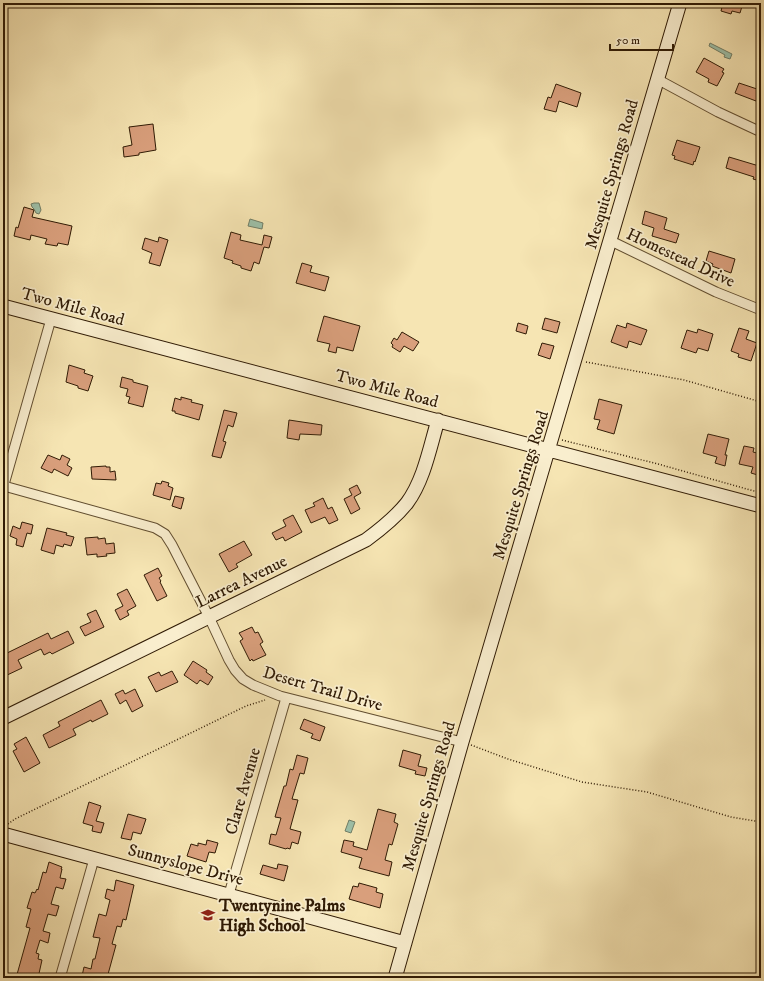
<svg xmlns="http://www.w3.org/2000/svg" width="764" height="981" font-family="'IM FELL DW Pica',serif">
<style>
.water{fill:#9dc0a8;stroke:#717e67}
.building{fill:#d99f7c;stroke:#301b05}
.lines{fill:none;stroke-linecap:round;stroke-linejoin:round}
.street-casing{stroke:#624e30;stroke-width:11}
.secondary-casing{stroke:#301b05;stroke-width:15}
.path{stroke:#301b05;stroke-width:1.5;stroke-dasharray:1 2;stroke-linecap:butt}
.street{stroke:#f9eece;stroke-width:9}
.secondary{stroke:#f9eece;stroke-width:13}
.labels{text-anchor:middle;stroke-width:3.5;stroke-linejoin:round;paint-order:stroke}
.street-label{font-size:17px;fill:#301b05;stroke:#f9eece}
.poi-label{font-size:17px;font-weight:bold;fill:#301b05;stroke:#f9eece;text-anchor:start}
</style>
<rect width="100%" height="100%" fill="#f6e5b3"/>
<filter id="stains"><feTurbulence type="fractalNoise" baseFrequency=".005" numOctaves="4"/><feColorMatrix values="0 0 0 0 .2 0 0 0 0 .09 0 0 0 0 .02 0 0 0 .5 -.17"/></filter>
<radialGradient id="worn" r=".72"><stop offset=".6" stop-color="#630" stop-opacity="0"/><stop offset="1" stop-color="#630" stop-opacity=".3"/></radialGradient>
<path class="water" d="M710,43L732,54L730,59L724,57L725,55L709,46Z
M34,203H39L41,210L39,214L36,213L34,209L32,207L31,204Z
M250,219L263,223L262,229L248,226Z
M349,820L355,822L351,833L345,831Z"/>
<path class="building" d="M723,3H743L740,13L732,11L731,14L721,11Z
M704,58L724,69L722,72L724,73L717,86L708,82L709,79L696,72Z
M739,83L760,90L756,101L735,93Z
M556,84L581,93L577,107L559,101L556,112L544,109L548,97L551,98Z
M153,124L156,150L139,153V155L124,157L123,147L132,145L129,127Z
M677,140L700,147L695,162L694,161L693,165L674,159L675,156L672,155Z
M729,157L759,166L758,170L761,171V181L753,179L754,177L726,168Z
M24,207L34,210L32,217L72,226L68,245L58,243L57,246L45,244L47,239L31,235L30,240L14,236L16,227L18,228Z
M645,211L667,218L664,229L679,234L676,243L652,236L654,228L642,224Z
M231,232L241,235L240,240L262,245L264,235L272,237L269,248L264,247L259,264L254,262L251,271L241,268V266L232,263L233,261L224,258Z
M159,237L168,240L160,266L149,263L152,253L142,249L145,238L158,242Z
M709,251L735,259L731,273L712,266L713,264L706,261Z
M302,263L312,266L310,272L329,277L325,291L296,283Z
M324,316L360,326L353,351L337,347L336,353L328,351L330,344L317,341Z
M545,318L560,322L557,333L542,329Z
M518,323L528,326L526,334L516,331Z
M627,323L647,330L641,345L629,341L627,348L611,342L617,325L626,328Z
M739,328L749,331L746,339L757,343L751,361L738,357L739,354L731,351Z
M698,329L713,334L708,351L698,348L696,353L681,348L687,330L697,333Z
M402,332L419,342L413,351L404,346L400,352L392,347L393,345L391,343L394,338L397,340Z
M542,343L554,346L550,359L538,355Z
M69,365L85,370L84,373L93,376L88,391L78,388V386L66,382Z
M122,377L133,380V382L148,386L143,407L128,403L130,397L126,396L128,389L120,387Z
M181,397L192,400L191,402L203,405L199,420L175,413V411H172L175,398L181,400Z
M599,399L622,405L614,434L597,429L600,420L594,419Z
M224,410L237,413L233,427L228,425L223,441L226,442L221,458L212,456Z
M289,420L322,425L321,435L300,434L299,440L287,438Z
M708,434L729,439L725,455H727L725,466L715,463L717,457L703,453Z
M744,446L754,448L753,452L761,454V476L751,473L753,467L739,464Z
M48,455L60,460L62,455L70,459L67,465L72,468L68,476L54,469L52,473L41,468Z
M106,466V467H110V472L115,471L116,480L92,479L91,467Z
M162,481L169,483L168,486L173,488L170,500L153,495L156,483L161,484Z
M357,485L361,493L354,497L360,509L351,514L344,499L352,495L349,489Z
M175,496L184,498L181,509L172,506Z
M323,498L328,509L332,507L338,520L329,524L325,517L311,523L305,510L315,506L313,503Z
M293,515L302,532L285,541L283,537L276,540L272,533L286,526L283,520Z
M22,522L33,525L31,534L27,533L23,547L16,545L17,539L10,536L13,526L20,529Z
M47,528L67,533L66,535L74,537L71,546L64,544L63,547L56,545L54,554L41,550Z
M98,537V539L105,538L106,544L114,543L115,553L106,554L107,556L97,557V554L87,555L85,538Z
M244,541L252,555L236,564L238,567L229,572L219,554Z
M158,568L162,576L159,578L161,581L160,582L167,596L157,601L144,575Z
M127,589L136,606L127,611L129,615L120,620L115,610L123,606L117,594Z
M96,610L104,627L85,636L80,627L91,622L87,614Z
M252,627L255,633L258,632L263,642L260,644L266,655L253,661L252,659L250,661L240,641L243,639L239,633Z
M68,631L74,643L52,654L50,652L44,655L41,649L18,660L22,668L3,677V655L48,633L51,639Z
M193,661L207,670L206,672L213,677L208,685L200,680L197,684L184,675Z
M172,671L178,682L156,692L148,677L159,672L161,676Z
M135,689L143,706L132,712L126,700L120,704L115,694L123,690L125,694Z
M101,700L108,714L92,722L91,720L73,729L76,735L49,748L43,735L60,726L58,722Z
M304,719L325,727L320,741L311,738L313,734L300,729Z
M26,737L40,763L24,772L13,751L17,749L14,744Z
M403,750L421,755L418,766L427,768L425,776L415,774L416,771L399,766Z
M297,755L308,758L304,774L300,773L292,799L298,800L290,829L301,832L298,844L292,842L290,849L287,848L286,849L269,844L271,834L276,835L281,818L275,817L284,786H286L290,769L293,770Z
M89,802L101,806L96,821L104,823L101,833L92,831L93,826L83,823Z
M378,809L396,814L394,822L398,824L392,845L389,844L385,860L392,862L389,876L359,868L362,858L341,852L344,840L354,842L353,846L367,850Z
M128,814L146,819L141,834L133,832L131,840L121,838Z
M207,840L218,843L215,853L209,852L206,862L187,856L191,844L198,846V843L206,845Z
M49,862L62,867L61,869H62L60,878L66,879L63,889L56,887L51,904L59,906L56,916L48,914L43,931L50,933L48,943L40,940L36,953L39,954L38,959L42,960L38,978H16L30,928L26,927L31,909L27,908L32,892L35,893L37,889L38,890L43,872L46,873Z
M278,864L288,866L284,881L260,874L263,865L277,869Z
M116,880L134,885L126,920L123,919L121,927L117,926L112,944L116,945L107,978L92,975L91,978L82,976L84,967L91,969L93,959H95L100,938L93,937L99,914L106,916L110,900L105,898L107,889L114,891Z
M359,883L377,888L376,892L383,894L380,908L349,899L353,886L358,887Z"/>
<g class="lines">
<defs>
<path id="street" d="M657,79L718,112L761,132
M611,241L716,292L761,310
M4,486L155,528L165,534L172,545L209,617L229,660L235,670L243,679L253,685L280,696L462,742
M3,488L51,319
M229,894L286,698
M60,978L94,859"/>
<path id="secondary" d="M3,306L761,506
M3,718L366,540C381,529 395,518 407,503C424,480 430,447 438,420
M3,834L405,943
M395,978L462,742L680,3"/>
</defs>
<use href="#street" class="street-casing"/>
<use href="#secondary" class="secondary-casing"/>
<path class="path" d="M586,362L684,380L761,402
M562,440L658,464L761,493
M471,745L508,759L582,782L647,792L731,817L761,822
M8,824L15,819L246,706L265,700"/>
<use href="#street" class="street"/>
<use href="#secondary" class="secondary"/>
</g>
<defs>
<symbol id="school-bare" viewBox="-9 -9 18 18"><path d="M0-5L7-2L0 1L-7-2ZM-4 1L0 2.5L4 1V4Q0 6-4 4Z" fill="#8f2418" stroke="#f9eece" stroke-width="2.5" paint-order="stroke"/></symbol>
</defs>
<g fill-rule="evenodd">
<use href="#school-bare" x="198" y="905" width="20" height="20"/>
</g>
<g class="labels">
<g class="street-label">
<text transform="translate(611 174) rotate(-74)" y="6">Mesquite Springs Road</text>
<text transform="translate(681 257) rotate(25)" y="6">Homestead Drive</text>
<text transform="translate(73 306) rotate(15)" y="6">Two Mile Road</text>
<text transform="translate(387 388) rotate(15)" y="6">Two Mile Road</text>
<text transform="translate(520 485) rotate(-73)" y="6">Mesquite Springs Road</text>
<text transform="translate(241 581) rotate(-26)" y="6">Larrea Avenue</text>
<text transform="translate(323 688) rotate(16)" y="6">Desert Trail Drive</text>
<text transform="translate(242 791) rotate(-74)" y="6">Clare Avenue</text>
<text transform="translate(428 796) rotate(-74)" y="6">Mesquite Springs Road</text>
<text transform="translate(186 864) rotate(15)" y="6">Sunnyslope Drive</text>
</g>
<g class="poi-label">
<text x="219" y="911">Twentynine Palms<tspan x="219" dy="20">High School</tspan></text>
</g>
</g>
<rect width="764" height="981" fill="none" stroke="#f6e5b3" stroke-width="16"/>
<rect x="4" y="4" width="756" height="973" fill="none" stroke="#301b05" stroke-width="2"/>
<rect x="8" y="8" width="748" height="965" fill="none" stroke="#301b05"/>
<path d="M610 44v6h63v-6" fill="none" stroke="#301b05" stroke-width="2"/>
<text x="616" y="44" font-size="12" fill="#301b05" stroke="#f9eece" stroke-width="3" paint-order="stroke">50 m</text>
<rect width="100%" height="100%" filter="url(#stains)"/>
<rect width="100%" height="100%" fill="url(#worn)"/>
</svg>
